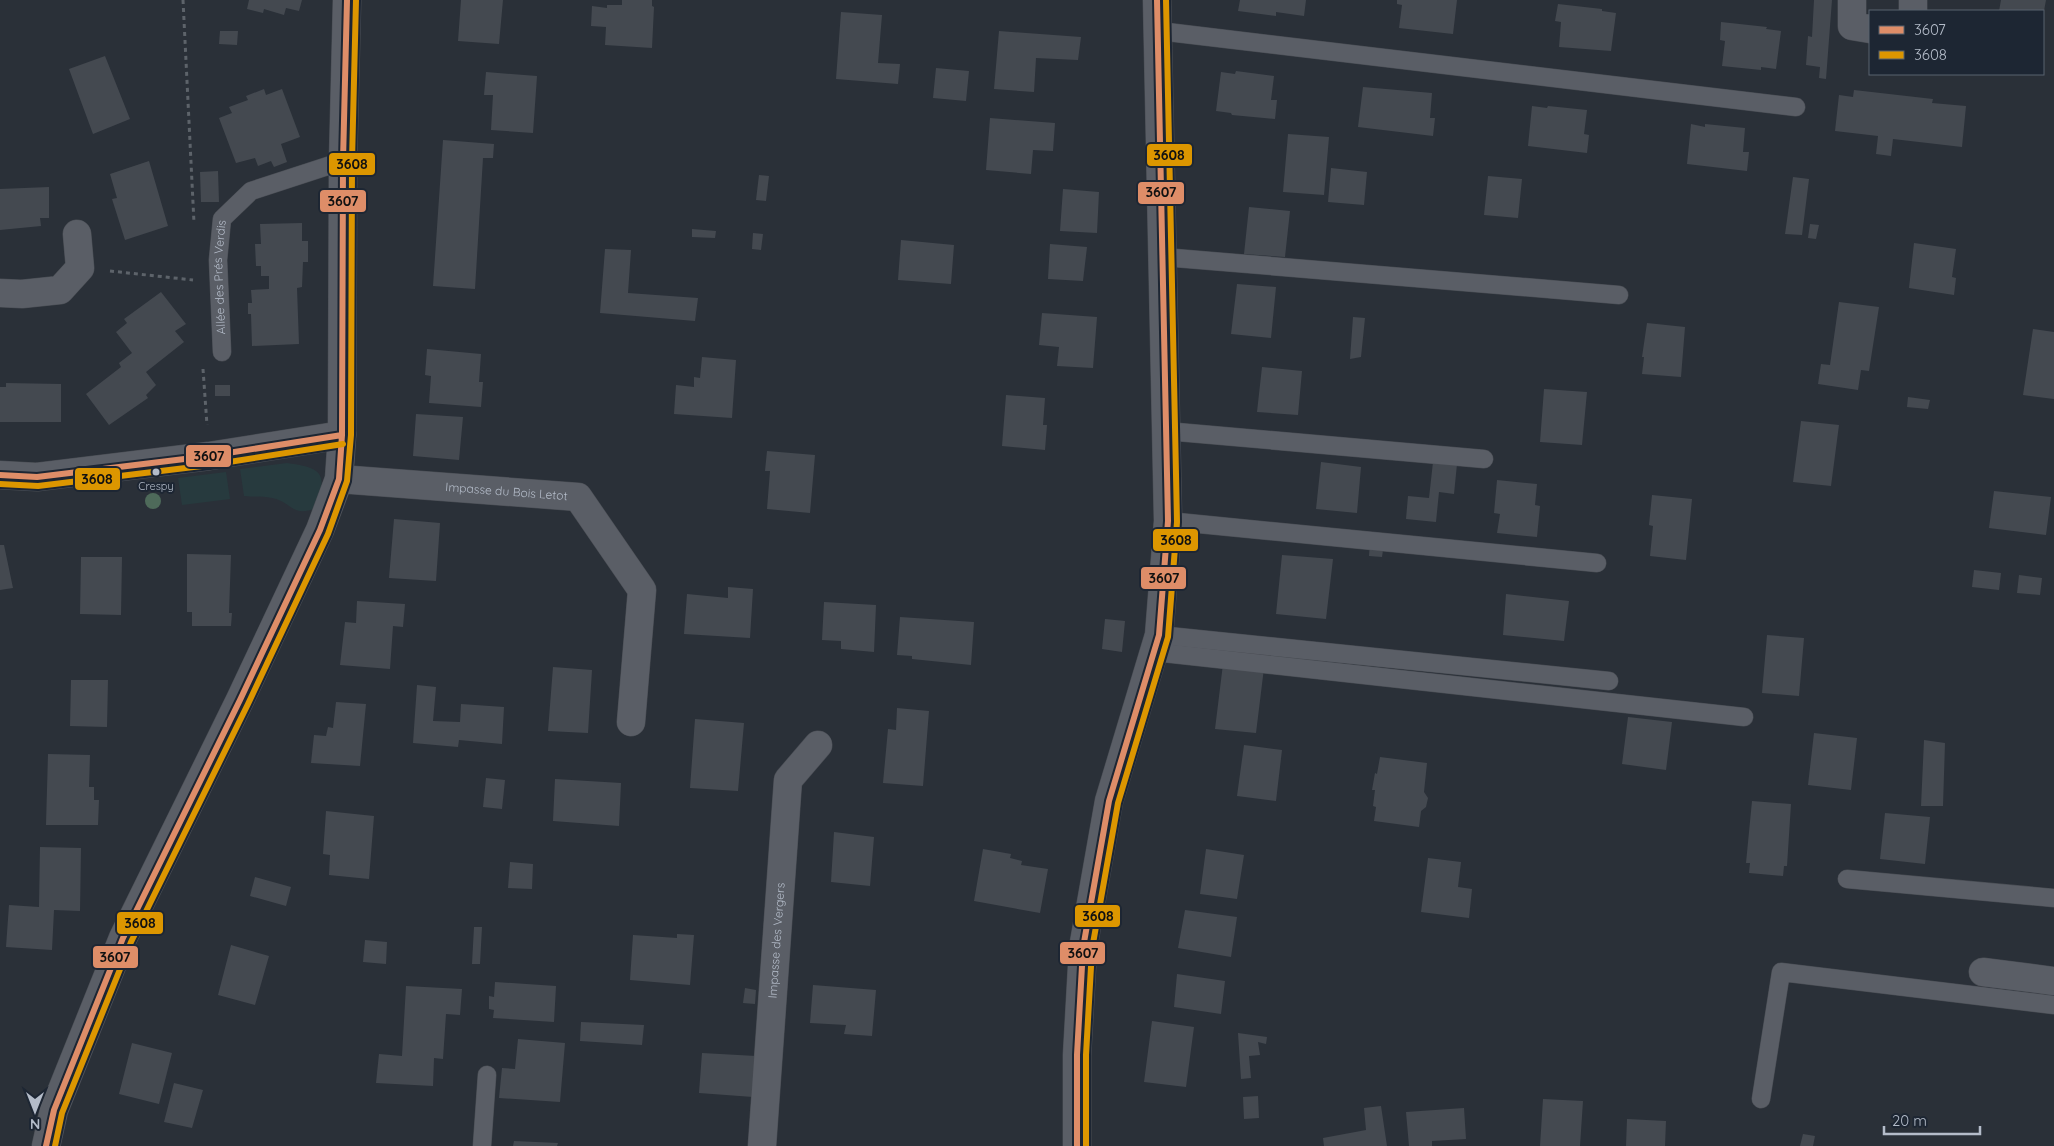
<svg xmlns="http://www.w3.org/2000/svg" width="2054" height="1146" font-family="Quicksand,sans-serif">
<style>
.green{fill:#273a3e}
.building{fill:#444950}
.lines{fill:none;stroke-linecap:round;stroke-linejoin:round}
.lane-casing{stroke:#484c53;stroke-width:19}
.street-casing{stroke:#484c53;stroke-width:29}
.path{stroke:#5d636a;stroke-width:3;stroke-dasharray:4 4;stroke-linecap:butt}
.lane{stroke:#5a5e66;stroke-width:18}
.street{stroke:#5a5e66;stroke-width:28}
.bus-1-casing{stroke:#1d2633;stroke-width:10}
.bus-2-casing{stroke:#1d2633;stroke-width:10}
.bus-1{stroke:#de8d68;stroke-width:6}
.bus-2{stroke:#dc9600;stroke-width:6}
.tree{fill:#4e6a5a}
.bus-dot{fill:#b4bcc9;stroke:#1d2633;stroke-width:2}
.labels{text-anchor:middle;stroke-width:4;stroke-linejoin:round;paint-order:stroke}
.bus-label{font-size:11px;fill:#b4bcc9;stroke:#1d2633}
.street-label{font-size:12px;fill:#b4bcc9;stroke:#1d2633}
.line-badge{stroke:#1d2633;stroke-width:2}
.pale-badge-label{font-size:14px;text-anchor:middle;font-weight:bold;fill:#111}
</style>
<rect width="100%" height="100%" fill="#2a3038"/>
<path class="green" d="M287,463C324,468 327,474 316,508C292,518 292,502 272,498C263,496 253,497 244,496L240,469Z
M226,472L230,499L182,505L178,478Z"/>
<path class="building" d="M249,0H302L299,11L286,8L284,15L264,9L263,13L247,9Z
M461,0H503L499,44L458,41Z
M622,0H652V6L654,7L652,48L605,45L606,27L591,26L592,6L607,8V5H622Z
M1240,0H1306L1304,16L1276,12V16L1238,11Z
M1397,0H1457L1453,34L1399,28L1402,5L1397,4Z
M1814,0H1832L1826,79L1819,78L1820,67L1806,65L1808,36L1812,37Z
M2001,0H2046L2044,11H1999Z
M1558,4L1602,9V11L1616,13L1611,51L1559,47L1561,22L1555,21Z
M841,12L882,15L878,63L900,64L898,84L836,79Z
M1721,22L1767,27L1766,29L1781,31L1776,69L1761,67V70L1722,66L1725,41L1720,40Z
M220,31H238L237,45L219,44Z
M999,31L1081,37L1078,60L1036,58L1034,92L994,89Z
M105,56L130,119L93,134L69,69Z
M936,68L969,71L966,101L933,98Z
M1236,71L1274,76L1271,100H1277L1275,119L1232,115L1231,113L1216,111L1221,72L1235,74Z
M486,72L537,76L533,133L491,130L493,95H484Z
M1363,87L1432,93L1430,118H1435L1433,136L1358,127Z
M264,89L266,95L282,89L300,137L281,144L287,162L274,167L271,161L258,166L255,158L236,163L219,118L232,113L229,107L248,100L246,96Z
M1854,90L1933,99L1932,103L1966,106L1962,147L1893,139L1891,156L1876,154L1878,136L1835,131L1839,95L1853,97Z
M1532,106L1547,108L1548,106L1587,110L1584,134L1589,135L1587,153L1528,146Z
M990,118L1055,123L1053,151L1033,150L1031,174L986,170Z
M1691,124L1705,127V124L1745,128L1743,152H1749L1747,171L1687,164Z
M1288,134L1329,137L1324,195L1283,192Z
M443,140L494,144L493,158H483L475,289L433,286Z
M149,161L168,226L125,240L112,199L117,198L110,174Z
M1331,168L1367,172L1364,205L1328,202Z
M218,171L219,202H201L200,172Z
M759,175L769,176L766,201L756,200Z
M1488,176L1522,179L1518,218L1484,215Z
M1793,177L1809,179L1802,235L1785,234Z
M49,187V218H40L41,226L0,230V189Z
M1063,189L1099,192L1097,233L1060,231Z
M1249,207L1290,211L1285,257L1244,254Z
M302,223V241H308V262H303L302,287L297,288L299,344L252,346L251,314H248V303H252L251,290L269,289V276H261V266H256L255,244H261L260,224Z
M1810,224L1819,225L1816,239L1808,238Z
M692,229L716,231L715,238L692,237Z
M753,233L763,234L761,250L752,249Z
M901,240L954,245L951,284L898,280Z
M1914,243L1956,249L1952,277L1956,278L1954,295L1909,288Z
M1050,244L1087,247L1083,281L1048,279Z
M605,249L631,250L628,293L698,298L695,321L600,313Z
M1237,284L1276,287L1271,338L1231,334Z
M161,292L186,324L175,331L184,342L146,372L156,385L146,395L148,398L109,425L86,394L121,367L119,363L132,353L116,332L127,323L124,319Z
M1839,302L1879,307L1869,371L1861,370L1858,390L1818,384L1821,364L1830,365Z
M1042,313L1097,317L1093,368L1057,366L1059,347L1039,345Z
M1353,317L1365,318L1361,357L1350,359Z
M1647,323L1685,327L1681,377L1642,374L1644,357H1642Z
M2033,329L2054,332V399L2023,395Z
M427,349L481,354L479,382H483L481,407L429,403L431,376L425,375Z
M702,357L736,360L732,418L674,414L676,385L694,387V377L700,378Z
M1262,367L1302,371L1298,415L1257,412Z
M6,383L61,384V422H0V387H6Z
M215,385H230V396H215Z
M1544,389L1587,392L1582,445L1540,442Z
M1006,395L1045,398L1043,425H1047L1045,450L1002,446Z
M1908,397L1930,400L1928,409L1907,407Z
M416,414L463,417L459,460L413,456Z
M1801,421L1839,425L1831,486L1793,482Z
M767,451L815,455L810,513L767,509L770,471H765Z
M1321,462L1361,467L1357,513L1316,509Z
M1433,462L1457,464L1454,494L1439,492L1436,522L1406,519L1408,496L1429,498Z
M1497,480L1537,484L1535,505L1540,506L1537,537L1497,533L1500,514L1494,513Z
M1994,491L2051,497L2046,535L1989,528Z
M1652,495L1692,499L1686,560L1650,556L1653,526L1649,525Z
M394,519L440,523L436,581L389,578Z
M1370,542L1384,543L1382,557L1369,556Z
M0,545H4L13,588L0,590Z
M187,554L231,555L229,613H232L231,626H192V612H187Z
M1282,555L1333,559L1326,619L1276,614Z
M81,557H122L121,615L80,614Z
M1974,570L2001,573L1999,590L1972,587Z
M2019,575L2042,578L2040,595L2017,593Z
M728,587L753,589L750,638L684,634L687,594L728,598Z
M1506,594L1569,601L1564,641L1503,635Z
M357,601L405,604L403,627L393,626L390,669L340,665L345,622L356,623Z
M824,602L876,605L874,652L841,649V641L822,640Z
M900,617L974,622L971,665L912,659V656L897,655Z
M1105,619L1125,621L1122,652L1102,649Z
M1767,635L1804,638L1799,696L1762,693Z
M1223,664L1264,668L1256,733L1215,729Z
M553,667L592,670L588,733L548,731Z
M71,680H108L107,727L70,726Z
M417,685L436,687L433,721L460,722L461,704L504,707L502,744L459,740L458,747L413,743Z
M336,702L366,704L360,766L311,763L314,735L326,736L328,727L333,728Z
M897,708L929,711L923,786L883,783L888,729L896,730Z
M1628,717L1672,722L1666,770L1622,764Z
M695,719L744,723L738,791L690,788Z
M1814,733L1857,738L1851,790L1808,785Z
M1924,740L1945,743L1943,806H1921Z
M1244,745L1282,750L1276,801L1237,796Z
M48,754L90,755L89,787H94V800H99L98,825H46Z
M1380,757L1427,763L1424,792L1428,798L1426,807L1421,811L1419,827L1374,821L1376,807L1373,806L1375,790H1372L1375,773L1377,774Z
M486,778L505,780L502,809L483,807Z
M555,779L621,783L619,826L553,821Z
M1752,801L1791,804L1787,866H1784L1783,876L1749,873L1750,863H1746Z
M326,811L374,816L369,879L329,875L330,855L323,854Z
M1885,813L1930,817L1925,864L1880,859Z
M834,832L874,837L870,886L831,882Z
M40,847L81,848L80,911L54,910L52,950L6,947L9,905L39,907Z
M983,849L1011,854L1010,858L1022,861L1021,865L1048,869L1040,913L974,901Z
M1206,849L1244,855L1237,899L1200,894Z
M1428,858L1461,862L1458,887L1472,889L1469,918L1421,912Z
M510,862L533,864L532,889L508,888Z
M255,877L291,887L286,906L250,896Z
M1185,910L1237,917L1231,957L1178,948Z
M474,927H482L480,964H472Z
M677,934L694,935L690,985L630,980L633,935L677,938Z
M365,940L387,942L386,964L363,962Z
M231,945L269,956L255,1005L218,995Z
M1177,974L1225,981L1221,1014L1174,1007Z
M495,982L556,986L554,1022L493,1018L494,1010L489,1009V996L494,997Z
M813,985L876,990L872,1036L844,1034L846,1025L810,1023Z
M406,986L462,989L460,1015L446,1014L443,1059L434,1058L433,1086L376,1083L379,1054L402,1056Z
M745,988L756,990L755,1004L743,1003Z
M1152,1021L1194,1027L1186,1087L1144,1082Z
M581,1022L644,1025L642,1045L580,1041Z
M1238,1033L1267,1037L1266,1044L1258,1042L1260,1055L1249,1056L1251,1078L1241,1079Z
M518,1039L565,1043L560,1102L499,1098L502,1068L515,1069Z
M132,1043L172,1053L159,1104L119,1094Z
M702,1053L756,1056L753,1097L699,1093Z
M174,1083L203,1090L192,1128L164,1122Z
M1258,1096L1259,1118L1244,1119L1243,1097Z
M1543,1099L1583,1101L1580,1146H1540Z
M1381,1106L1387,1146H1324L1323,1138L1366,1130L1364,1108Z
M1464,1108L1466,1139L1432,1141V1146H1409L1406,1112Z
M1627,1119L1666,1121L1665,1146H1626Z
M1803,1134L1815,1136L1813,1146H1800Z
M514,1141L558,1143L557,1146H513Z"/>
<g class="lines">
<defs>
<g id="lane">
<path d="M1159,31L1796,107"/>
<path d="M1163,257L1619,295"/>
<path id="s1" d="M222,352L218,260L222,219L251,191L343,161"/>
<path d="M1166,431L1484,459"/>
<path d="M1168,521L1597,563"/>
<path d="M1159,635L1609,681"/>
<path d="M1154,652L1744,717"/>
<path d="M1847,879L2054,898"/>
<path d="M1761,1099L1781,972L2054,1005"/>
<path d="M482,1146L487,1075"/>
</g>
<g id="street">
<path d="M1852,0V26L1870,29"/>
<path d="M1913,0V11"/>
<path d="M0,293L22,294L60,290L80,268L77,234"/>
<path d="M0,475L37,477L209,456L342,435"/>
<path id="s2" d="M339,479L578,497L642,590L631,722"/>
<path d="M1983,972L2054,981"/>
<path d="M46,1146L54,1110L123,938L240,700L320,530L339,479L342,435L343,161L347,0"/>
<path id="s3" d="M762,1146L788,780L818,745"/>
<path d="M1077,1146V1055L1083,948L1109,801L1159,635L1168,521L1157,0"/>
</g>
</defs>
<use href="#lane" class="lane-casing"/>
<use href="#street" class="street-casing"/>
<path class="path" d="M183,0L194,223
M110,271L193,280
M203,369L207,425"/>
<use href="#lane" class="lane"/>
<use href="#street" class="street"/>
<defs>
<path id="bus-1" d="M0,475L37,477L209,456L342,435
M46,1146L54,1110L123,938L240,700L320,530L339,479L342,435L343,161L347,0
M1077,1146V1055L1083,948L1109,801L1159,635L1168,521L1157,0"/>
<path id="bus-2" d="M0,484L38,486L210,465L343,444
M55,1146L62,1113L131,942L248,704L328,534L347,481L351,435L352,161L356,0
M1086,1146V1055L1092,949L1118,803L1168,637L1177,522L1166,0"/>
</defs>
<use href="#bus-1" class="bus-1-casing"/>
<use href="#bus-2" class="bus-2-casing"/>
<use href="#bus-1" class="bus-1"/>
<use href="#bus-2" class="bus-2"/>
</g>
<circle class="tree" cx="153" cy="501" r="8"/>
<circle class="bus-dot" cx="156" cy="472" r="4.5"/>
<g class="labels">
<g class="bus-label">
<text x="156" y="490">Crespy</text>
</g>
<g class="street-label">
<text dy="4" stroke="none"><textPath href="#s1" startOffset="75">Allée des Prés Verdis</textPath></text>
<text dy="4" stroke="none"><textPath href="#s2" startOffset="168">Impasse du Bois Letot</textPath></text>
<text dy="4" stroke="none"><textPath href="#s3" startOffset="206">Impasse des Vergers</textPath></text>
</g>
</g>
<g class="line-badge">
<rect x="1146" y="143" width="47" height="24" rx="5" fill="#dc9600"/>
<rect x="328" y="152" width="48" height="24" rx="5" fill="#dc9600"/>
<rect x="1137" y="181" width="48" height="24" rx="5" fill="#de8d68"/>
<rect x="319" y="189" width="48" height="24" rx="5" fill="#de8d68"/>
<rect x="185" y="444" width="47" height="24" rx="5" fill="#de8d68"/>
<rect x="74" y="467" width="47" height="24" rx="5" fill="#dc9600"/>
<rect x="1152" y="528" width="47" height="24" rx="5" fill="#dc9600"/>
<rect x="1140" y="566" width="47" height="24" rx="5" fill="#de8d68"/>
<rect x="1074" y="904" width="47" height="24" rx="5" fill="#dc9600"/>
<rect x="116" y="911" width="48" height="24" rx="5" fill="#dc9600"/>
<rect x="1059" y="941" width="47" height="24" rx="5" fill="#de8d68"/>
<rect x="92" y="945" width="47" height="24" rx="5" fill="#de8d68"/>
</g>
<g class="pale-badge-label">
<text x="1169" y="160">3608</text>
<text x="352" y="169">3608</text>
<text x="1161" y="197">3607</text>
<text x="343" y="206">3607</text>
<text x="209" y="461">3607</text>
<text x="97" y="484">3608</text>
<text x="1176" y="545">3608</text>
<text x="1164" y="583">3607</text>
<text x="1098" y="921">3608</text>
<text x="140" y="928">3608</text>
<text x="1083" y="958">3607</text>
<text x="115" y="962">3607</text>
</g>
<rect x="1869" y="10" width="175" height="65" fill="#1d2633" stroke="#59626f"/>
<rect x="1879" y="26" width="25" height="8" fill="#de8d68" stroke="#59626f"/>
<text x="1914" y="35" font-size="15" fill="#b4bcc9">3607</text>
<rect x="1879" y="51" width="25" height="8" fill="#dc9600" stroke="#59626f"/>
<text x="1914" y="60" font-size="15" fill="#b4bcc9">3608</text>
<g transform="translate(35 1111) rotate(180)" stroke="#1d2633" stroke-width="4" paint-order="stroke">
<path d="M0-4L9 19L0 12L-9 19Z" fill="#b4bcc9"/>
<text y="-8" font-size="14" font-weight="bold" text-anchor="middle" fill="#b4bcc9">N</text>
</g>
<path d="M1884 1126v8h96v-8" fill="none" stroke="#b4bcc9" stroke-width="2.5"/>
<text x="1892" y="1126" font-size="15" fill="#b4bcc9" stroke="#1d2633" stroke-width="4" paint-order="stroke">20 m</text>
</svg>
